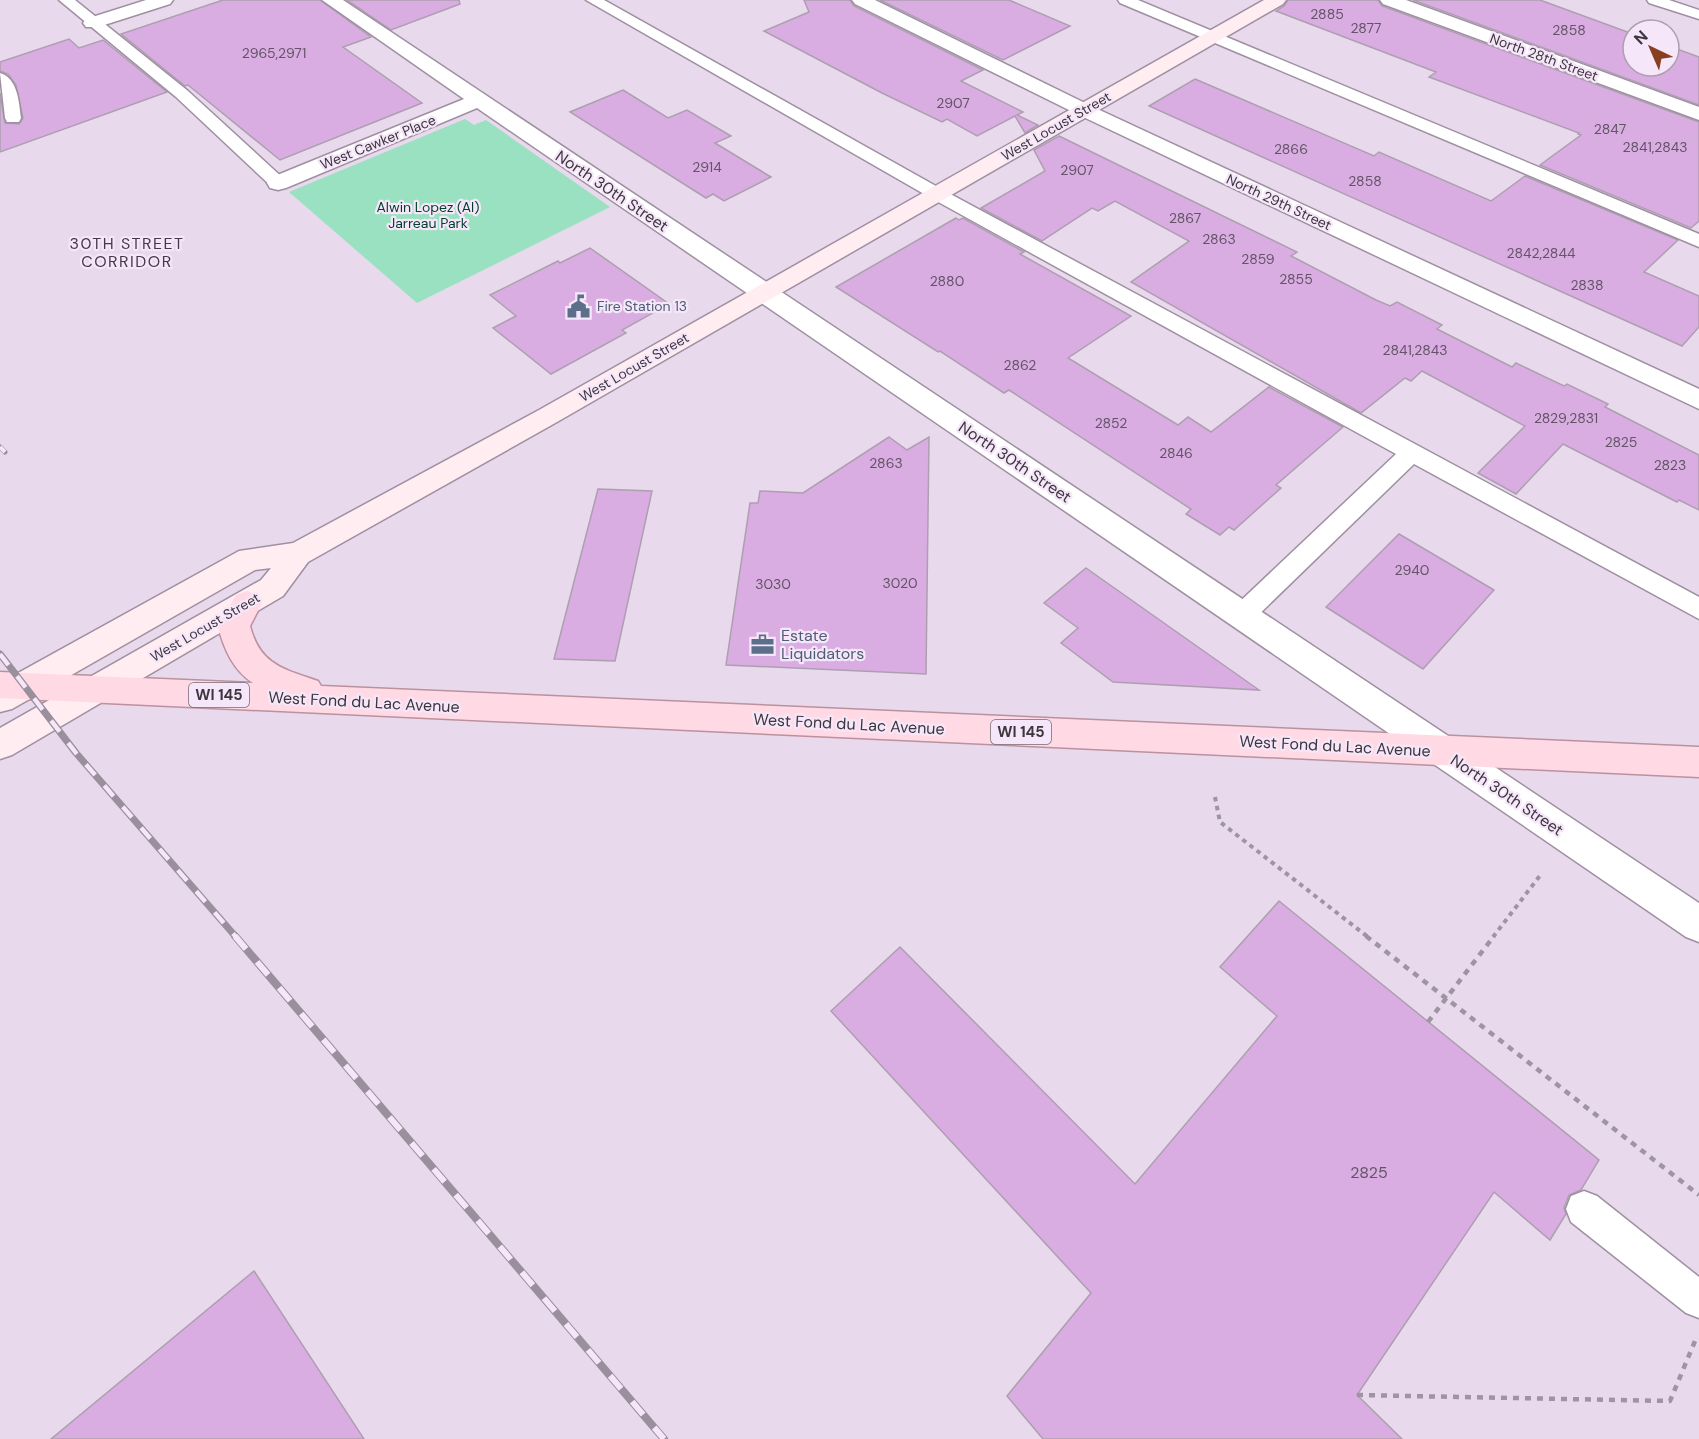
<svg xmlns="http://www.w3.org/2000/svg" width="1699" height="1439" font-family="'DM Sans',sans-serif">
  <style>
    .green { fill: #99e1c0 }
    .building { fill: #d9ade2; stroke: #ad9fb0; stroke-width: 1.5 }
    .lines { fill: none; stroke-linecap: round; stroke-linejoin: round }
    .lane-casing { stroke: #9e90a1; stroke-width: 3 }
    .street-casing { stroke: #9e90a1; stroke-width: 3 }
    .secondary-casing { stroke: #9e90a1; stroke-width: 3 }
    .primary-casing { stroke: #bb919e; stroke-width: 3 }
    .path-far1 { stroke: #9f94a2; stroke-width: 4; stroke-dasharray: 4.5 4.5; stroke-linecap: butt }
    .path { stroke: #9f94a2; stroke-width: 4.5; stroke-dasharray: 6 6; stroke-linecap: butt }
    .lane { fill: #fff; fill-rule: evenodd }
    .street { fill: #fff; fill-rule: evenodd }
    .secondary { fill: #ffedf2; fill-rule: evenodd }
    .primary { fill: #ffdae4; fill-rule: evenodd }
    .rail-far2-casing { stroke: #9a8f9d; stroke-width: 5 }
    .rail-far1-casing { stroke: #9a8f9d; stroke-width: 7 }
    .rail-casing { stroke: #9a8f9d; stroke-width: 8 }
    .rail-far2 { stroke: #f6e6f9; stroke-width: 4; stroke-dasharray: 10; stroke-linecap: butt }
    .rail-far1 { stroke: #f6e6f9; stroke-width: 4.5; stroke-dasharray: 14; stroke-linecap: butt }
    .rail { stroke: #f6e6f9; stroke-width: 6; stroke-dasharray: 17; stroke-linecap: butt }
    .labels { text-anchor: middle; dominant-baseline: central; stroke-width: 4.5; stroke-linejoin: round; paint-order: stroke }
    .number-label { font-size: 14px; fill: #635466 }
    .far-street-label { font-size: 14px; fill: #3c363d; stroke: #f6e6f9 }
    .far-park-label { font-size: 14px; fill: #003f2a; stroke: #f6e6f9 }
    .far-service-label { font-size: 14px; fill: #4e5e75; stroke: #f6e6f9; text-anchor: start }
    .shield { fill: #f6e6f9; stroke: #746b75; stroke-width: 1.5 }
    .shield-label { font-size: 15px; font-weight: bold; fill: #3c363d }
    .street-label { font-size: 16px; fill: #3c363d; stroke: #f6e6f9 }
    .far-quarter-label { font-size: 16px; letter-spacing: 1.5px; fill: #463a49; stroke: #f6e6f9 }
    .service-label { font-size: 16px; fill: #4e5e75; stroke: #f6e6f9; text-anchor: start }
    .near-number-label { font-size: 16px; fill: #635466 }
  </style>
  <rect width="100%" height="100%" fill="#e8d9ec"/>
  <!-- green -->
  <polygon class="green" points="465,119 474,125 486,120 610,207 417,303 289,192"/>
  <!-- building -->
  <g class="building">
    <polygon points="223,0 320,0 371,37 343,47 422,103 280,160 188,85 185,86 121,34"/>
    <polygon points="347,0 459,0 460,4 391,30"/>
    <polygon points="804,0 850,0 854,6 983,70 961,81 1023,112 1017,115 1038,125 1025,133 1015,116 977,136 947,119 942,122 882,93 764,31 809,12"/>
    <polygon points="880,0 1009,0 1070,26 1003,60"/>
    <polygon points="1288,0 1378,0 1382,6 1699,122 1699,221 1691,228 1540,165 1581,135 1578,134 1579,133 1429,77 1436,72 1276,11 1284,6"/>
    <polygon points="1413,0 1540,0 1633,34 1633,66 1669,66 1669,46 1699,57 1699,105"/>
    <polygon points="69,39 79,48 103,40 167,92 0,152 0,93 5,123 19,124 23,118 16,85 8,74 0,71 0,62"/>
    <polygon points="1195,79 1374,156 1379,152 1491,201 1525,176 1678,240 1644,272 1699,296 1699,327 1682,346 1149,106"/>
    <polygon points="623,90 668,118 687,110 731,136 715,143 771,177 724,201 713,194 706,198 570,112"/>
    <polygon points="1059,136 1297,252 1291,256 1376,300 1390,306 1397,302 1442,325 1437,329 1512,367 1516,363 1564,386 1567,384 1608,404 1605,407 1699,455 1699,510 1679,500 1677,502 1563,444 1516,494 1478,473 1525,426 1422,371 1411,381 1405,378 1361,413 1131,282 1189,241 1115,201 1098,211 1092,208 1042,241 981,208 1045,171 1034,150"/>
    <polygon points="956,218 959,220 963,218 1024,252 1020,254 1131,316 1068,358 1178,425 1188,417 1211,432 1269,387 1343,427 1276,485 1281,488 1234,530 1229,527 1220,535 1186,514 1191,509 1009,390 1004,393 940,351 938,352 836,287"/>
    <polygon points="590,248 669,304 622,330 626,333 551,374 493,328 516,316 490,295 558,261 560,263"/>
    <polygon points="889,437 907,450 929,437 926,674 726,665 750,503 758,503 760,491 803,493"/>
    <polygon points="598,489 652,491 615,661 554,659"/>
    <polygon points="1399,534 1494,590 1423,669 1326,607"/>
    <polygon points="1086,568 1259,690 1113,682 1061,643 1078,628 1044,603"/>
    <polygon points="1279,901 1599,1160 1581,1190 1569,1195 1564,1208 1566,1214 1550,1240 1494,1192 1357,1395 1402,1439 1043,1439 1007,1396 1091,1293 831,1011 900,947 1135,1184 1277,1016 1220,967"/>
    <polygon points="254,1271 364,1439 51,1439"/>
  </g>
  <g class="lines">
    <defs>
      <g id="lane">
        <polygon points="59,0 75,0 188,91 284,179 287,183 284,187 272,187 176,97"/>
        <polygon points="586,0 604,0 943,190 1699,597 1699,619 1414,464 1251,622 1242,625 1233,622 1229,615 1233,608 1396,454 931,198"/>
        <polygon points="1118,0 1138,0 1699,234 1699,247 1120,3"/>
        <polygon points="1647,0 1669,0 1699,10 1699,19 1649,3"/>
        <path d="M0 73C18 78 19 103 21 118L19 122H7L5 118Z"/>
        <polygon points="1584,1191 1597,1196 1699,1277 1699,1318 1686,1313 1571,1222 1566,1209 1571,1196"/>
      </g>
      <g id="street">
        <polygon points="146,0 173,0 170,4 98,27 86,27 83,23 86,19"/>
        <polygon points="322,0 343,0 1699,903 1699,942 1686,937 477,108 286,188 278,190 270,188 267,183 270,178 464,99"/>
        <polygon points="852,0 875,0 1091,106 1699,389 1699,409 1077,114 855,4"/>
        <polygon points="1380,0 1406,0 1699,107 1699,120 1383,4"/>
      </g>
      <polygon id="secondary" points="1264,0 1286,0 1283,4 557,422 308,562 283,596 12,755 0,759 0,728 261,580 271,568 255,570 12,709 0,712 0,683 239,551 293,543 539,410"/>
      <path id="primary" d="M247 591 258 595 262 603 250 626C260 665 284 669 318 681L321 686 1699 747V777L0 698V672L253 683C233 670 224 649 218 626L236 595Z"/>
    </defs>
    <!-- lane casing -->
    <use href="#lane" class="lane-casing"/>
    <!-- street casing -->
    <use href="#street" class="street-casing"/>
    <!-- secondary casing -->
    <use href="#secondary" class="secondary-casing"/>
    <!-- primary casing -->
    <use href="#primary" class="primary-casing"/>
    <!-- path-far1 -->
    <g class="path-far1">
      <polyline points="1215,797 1220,822 1368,937"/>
      <polyline points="1493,937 1542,873"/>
    </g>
    <!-- path -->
    <g class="path">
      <polyline points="1366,936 1699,1195"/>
      <polyline points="1428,1022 1494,936"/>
      <polyline points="1357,1395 1670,1401 1695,1341"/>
    </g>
    <!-- lane -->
    <use href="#lane" class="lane"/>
    <!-- street -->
    <use href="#street" class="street"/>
    <!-- secondary -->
    <use href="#secondary" class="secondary"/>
    <!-- primary -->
    <use href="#primary" class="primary"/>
    <defs>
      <polyline id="rail-far2" points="0,447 5,452"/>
      <polyline id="rail-far1" points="0,654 76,753 236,937"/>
      <polyline id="rail" points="235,936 664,1439"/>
    </defs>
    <!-- rail-far2 casing -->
    <use href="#rail-far2" class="rail-far2-casing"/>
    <!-- rail-far1 casing -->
    <use href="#rail-far1" class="rail-far1-casing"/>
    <!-- rail casing -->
    <use href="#rail" class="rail-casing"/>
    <!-- rail-far2 -->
    <use href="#rail-far2" class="rail-far2"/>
    <!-- rail-far1 -->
    <use href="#rail-far1" class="rail-far1"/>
    <!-- rail -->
    <use href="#rail" class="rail"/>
  </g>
  <!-- icons -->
  <defs>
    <symbol id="civic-bare" viewBox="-9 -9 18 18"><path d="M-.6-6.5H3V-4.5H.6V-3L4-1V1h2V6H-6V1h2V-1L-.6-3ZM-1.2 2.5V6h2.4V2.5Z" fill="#5c6f8a" stroke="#f6e6f9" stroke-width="2.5" paint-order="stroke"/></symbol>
    <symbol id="office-bare" viewBox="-9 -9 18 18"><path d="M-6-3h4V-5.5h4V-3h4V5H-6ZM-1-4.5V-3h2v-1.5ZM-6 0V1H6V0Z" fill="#5c6f8a" stroke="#f6e6f9" stroke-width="2.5" paint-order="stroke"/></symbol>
  </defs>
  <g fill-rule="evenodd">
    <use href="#civic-bare" x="562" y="290" width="33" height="33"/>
    <use href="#office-bare" x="746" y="628" width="33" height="33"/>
  </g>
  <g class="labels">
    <!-- number labels -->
    <g class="number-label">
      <text x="1327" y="14">2885</text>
      <text x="1366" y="28">2877</text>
      <text x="1569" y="30">2858</text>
      <text x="274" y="53">2965,2971</text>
      <text x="953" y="103">2907</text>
      <text x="1610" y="129">2847</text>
      <text x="1655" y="147">2841,2843</text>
      <text x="1291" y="149">2866</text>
      <text x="707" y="167">2914</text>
      <text x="1077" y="170">2907</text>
      <text x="1365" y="181">2858</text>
      <text x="1185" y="218">2867</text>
      <text x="1219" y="239">2863</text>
      <text x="1541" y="253">2842,2844</text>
      <text x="1258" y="259">2859</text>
      <text x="1296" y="279">2855</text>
      <text x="947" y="281">2880</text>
      <text x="1587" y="285">2838</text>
      <text x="1415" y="350">2841,2843</text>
      <text x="1020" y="365">2862</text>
      <text x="1566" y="418">2829,2831</text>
      <text x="1111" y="423">2852</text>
      <text x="1621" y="442">2825</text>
      <text x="1176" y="453">2846</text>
      <text x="886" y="463">2863</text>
      <text x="1670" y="465">2823</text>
      <text x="1412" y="570">2940</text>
      <text x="900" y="583">3020</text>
      <text x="773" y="584">3030</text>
    </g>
    <!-- far-street labels -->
    <g class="far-street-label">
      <text transform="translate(1544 57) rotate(20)">North 28th Street</text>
      <text transform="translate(1056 126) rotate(-30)">West Locust Street</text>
      <text transform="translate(378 142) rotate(-22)">West Cawker Place</text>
      <text transform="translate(1279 202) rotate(25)">North 29th Street</text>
      <text transform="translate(634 367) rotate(-30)">West Locust Street</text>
      <text transform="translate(205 627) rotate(-30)">West Locust Street</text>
    </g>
    <!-- far-park labels -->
    <g class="far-park-label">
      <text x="428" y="207">Alwin Lopez (Al)<tspan x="428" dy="16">Jarreau Park</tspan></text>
    </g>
    <!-- far-service labels -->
    <g class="far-service-label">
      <text x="597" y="306">Fire Station 13</text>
    </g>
    <!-- shield labels -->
    <g class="shield">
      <rect x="189" y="683" width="60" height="24" rx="4.5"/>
      <rect x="991" y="720" width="60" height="24" rx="4.5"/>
    </g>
    <g class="shield-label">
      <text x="219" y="695">WI 145</text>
      <text x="1021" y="732">WI 145</text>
    </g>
    <!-- street labels -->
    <g class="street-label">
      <text transform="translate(612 191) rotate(34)">North 30th Street</text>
      <text transform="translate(1015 462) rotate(34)">North 30th Street</text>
      <text transform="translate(364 702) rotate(3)">West Fond du Lac Avenue</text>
      <text transform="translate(849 724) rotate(3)">West Fond du Lac Avenue</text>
      <text transform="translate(1335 746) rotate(3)">West Fond du Lac Avenue</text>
      <text transform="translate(1507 795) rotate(34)">North 30th Street</text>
    </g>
    <!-- far-quarter labels -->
    <g class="far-quarter-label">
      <text x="127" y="243">30TH STREET<tspan x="127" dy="18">CORRIDOR</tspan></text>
    </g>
    <!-- service labels -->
    <g class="service-label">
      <text x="781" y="635">Estate<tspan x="781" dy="18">Liquidators</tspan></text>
    </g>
    <!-- near-number labels -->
    <g class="near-number-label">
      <text x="1369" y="1172">2825</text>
    </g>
  </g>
  <!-- north arrow -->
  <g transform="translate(1651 48) rotate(316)"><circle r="28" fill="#f6e6f9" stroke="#aca0ae" stroke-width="1.5"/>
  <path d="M0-4.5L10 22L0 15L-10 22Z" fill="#873f20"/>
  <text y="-9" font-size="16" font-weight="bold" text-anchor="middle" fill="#3c363d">N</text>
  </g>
</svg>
